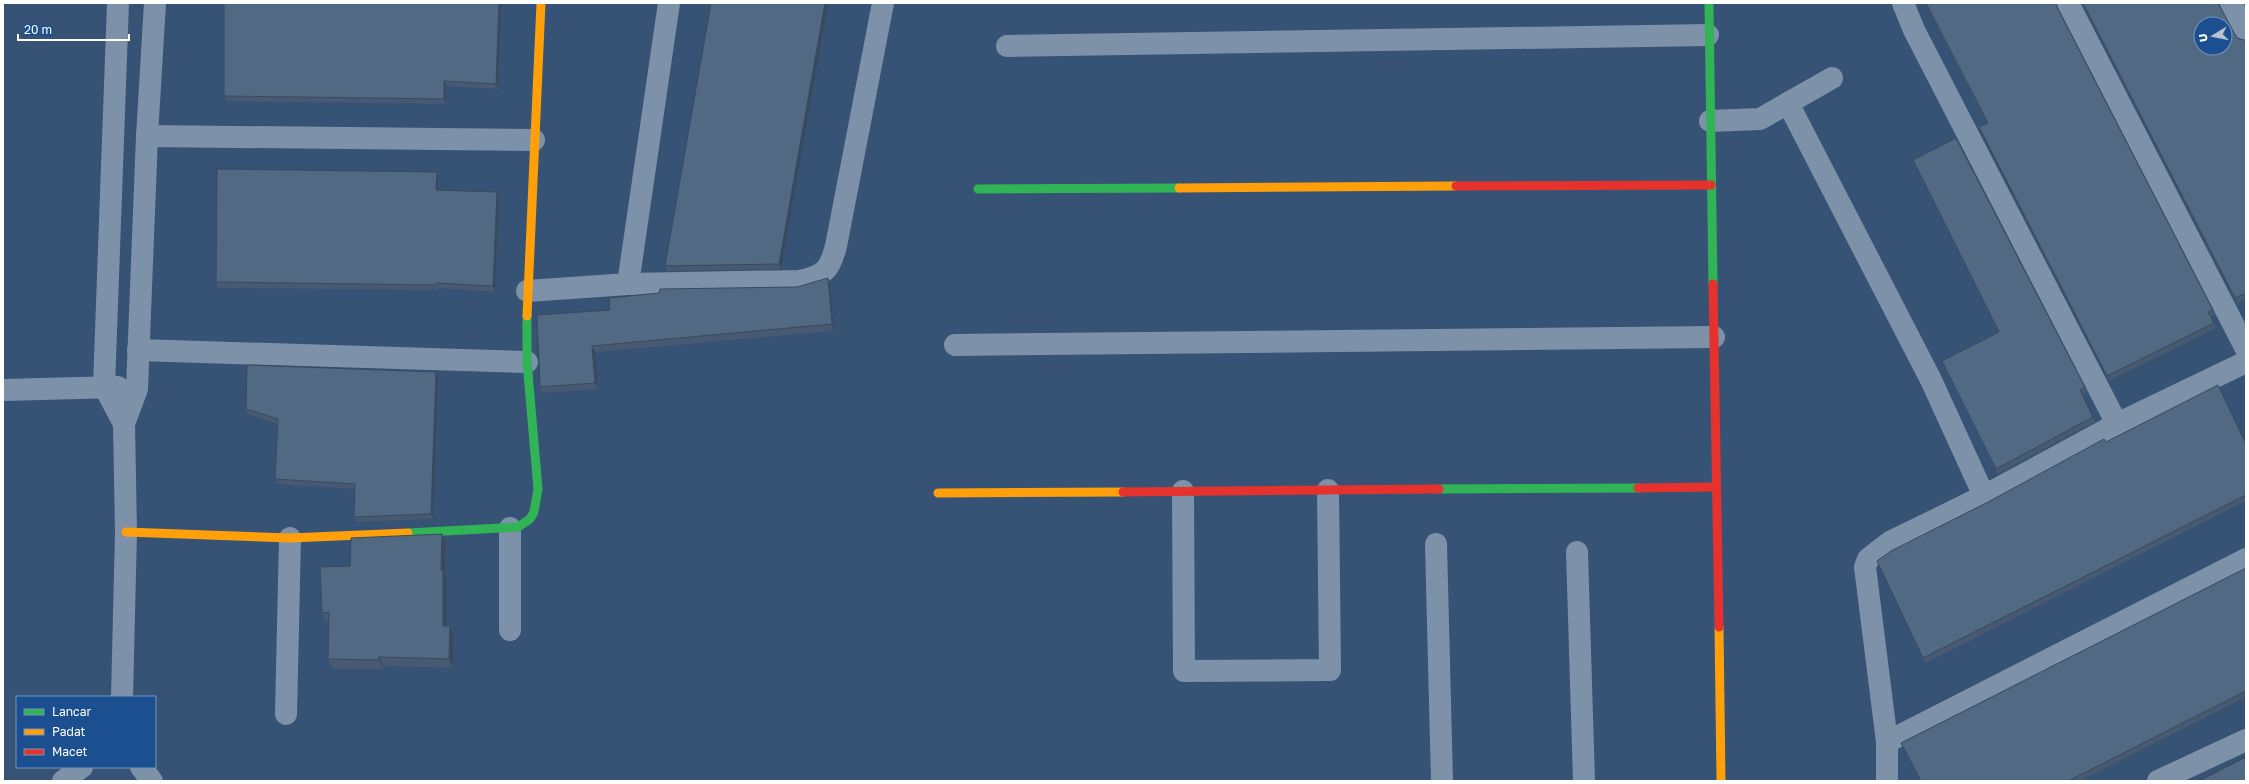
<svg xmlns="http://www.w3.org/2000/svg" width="2249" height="784" font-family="'Golos Text',sans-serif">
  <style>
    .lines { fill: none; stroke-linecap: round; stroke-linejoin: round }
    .street { stroke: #7d92a8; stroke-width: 22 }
    .fast { stroke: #30b455; stroke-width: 9 }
    .slow { stroke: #ff9f0a; stroke-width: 9 }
    .jam { stroke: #e5322d; stroke-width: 9 }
    .wall { fill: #475a72 }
    .shaded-wall { fill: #394a5c }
    .building { fill: #526984; stroke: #394a5c; fill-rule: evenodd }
  </style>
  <rect width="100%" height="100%" fill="#365274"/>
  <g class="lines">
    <!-- street -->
    <g class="street">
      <polyline points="118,3 104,386 124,424"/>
      <polyline points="1903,3 1914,30 2117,424"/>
      <polyline points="2068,3 2246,349"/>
      <polyline points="2231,3 2246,33"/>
      <polyline points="1007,46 1708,35"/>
      <polyline points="1788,103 1931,380 1984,496"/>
      <polyline points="1710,121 1760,119 1832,78"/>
      <polyline points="147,136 534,140"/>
      <polyline points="628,284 669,3"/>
      <path d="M527 291 628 284 799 281C824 276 830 270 836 246L883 3"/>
      <polyline points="955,345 1714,337"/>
      <polyline points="138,350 527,362"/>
      <polyline points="3,390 118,387"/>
      <polyline points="1183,491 1184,671 1330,670 1328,490"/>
      <polyline points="1436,544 1442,781"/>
      <polyline points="1577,552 1584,781"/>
      <polyline points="510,630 510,528"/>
      <polyline points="122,697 126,532 124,424 137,389 147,136 155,3"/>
      <polyline points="286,714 290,538"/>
      <polyline points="1887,742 2246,559"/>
      <polyline points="141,767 152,781"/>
      <polyline points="63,781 82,767"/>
      <polyline points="1887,781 1887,742 1865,567 1868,559 1890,542 1984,496 2117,424 2246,362"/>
      <polyline points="2158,781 2246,740"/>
    </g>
    <!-- fast -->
    <g class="fast">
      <polyline points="1709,3 1713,284"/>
      <polyline points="978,189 1179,188"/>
      <polyline points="1439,489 1638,488"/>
      <polyline points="408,533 518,527 530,519 534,512 538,489 527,362 527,316"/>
    </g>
    <!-- slow -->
    <g class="slow">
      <polyline points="1179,188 1456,186"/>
      <polyline points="527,316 541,3"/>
      <polyline points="938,493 1123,492"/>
      <polyline points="126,532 290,538 408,533"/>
      <polyline points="1719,627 1721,781"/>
    </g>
    <!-- jam -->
    <g class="jam">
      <polyline points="1456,186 1711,185"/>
      <polyline points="1713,284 1719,627"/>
      <polyline points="1638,488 1716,487"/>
      <polyline points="1123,492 1439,489"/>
    </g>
  </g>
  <!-- wall -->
  <g class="wall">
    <polygon points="224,3 501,3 498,89 446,86 446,104 226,101 224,96"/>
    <polygon points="711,3 781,269 667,271 665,266"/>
    <polygon points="1925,3 2057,3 2057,7 2213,310 2214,315 2211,317 2216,328 2109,381 1981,132 1979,127 1987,123"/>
    <polygon points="2082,3 2219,3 2219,6 2237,38 2244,40 2246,40 2246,299 2237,304"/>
    <polygon points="1913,160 2085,387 2087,392 2082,395 2093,417 2095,422 1998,474 1944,366 1942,361 1999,333 1915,165"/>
    <polygon points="437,172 438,177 438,190 499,198 495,292 438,288 438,290 218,288 216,282"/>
    <polygon points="830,284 834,331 595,352 598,389 542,393 540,387 610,310 797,287"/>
    <polygon points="438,378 433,519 356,522 354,517 355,489 277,484 275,479 277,424 248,414 246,409"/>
    <polygon points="2106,442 2246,444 2246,501 1925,663 1877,561 1988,502"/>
    <polygon points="446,543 445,574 447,579 447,626 453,636 453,668 383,666 383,669 332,669 328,659 329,622 326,622 322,613 350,566"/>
    <polygon points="2246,568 2246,697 2080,781 1920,781 1903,748 1901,743"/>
  </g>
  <!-- shaded-wall -->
  <g class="shaded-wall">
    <polygon points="499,3 501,3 498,89 496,84"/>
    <polygon points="825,3 828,3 781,269 779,264"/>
    <polygon points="444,81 446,86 446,104 444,99"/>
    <polygon points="437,172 438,177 438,195 436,190"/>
    <polygon points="497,192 499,198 495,292 493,286"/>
    <polygon points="828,278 830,284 834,331 832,324"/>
    <polygon points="592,346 595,352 598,389 595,383"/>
    <polygon points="436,372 438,378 433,519 431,514"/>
    <polygon points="442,534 446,543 445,574 447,579 447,636 443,626 441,570"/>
    <polygon points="450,626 453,636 453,668 449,659"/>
    <polygon points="379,657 383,666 383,669 379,660"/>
  </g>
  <!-- building -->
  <g class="building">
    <polygon points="224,3 499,3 496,84 444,81 444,99 224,96"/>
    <polygon points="711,3 825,3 779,264 665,266"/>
    <polygon points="1926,3 2055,3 2213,310 2208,312 2214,323 2107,376 1979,127 1988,123"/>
    <path d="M2083 3H2218L2237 38 2244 40H2246V293L2235 298ZM2201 24H2225V48H2201Z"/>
    <polygon points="1956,138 2085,387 2080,390 2093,417 1996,469 1942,361 1999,332 1913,160"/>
    <polygon points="217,169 437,172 436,190 497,192 493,286 436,283 436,285 216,282"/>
    <polygon points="828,278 832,324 592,346 595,383 540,387 537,315 610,310 609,298 659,293 660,289 797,287"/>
    <polygon points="247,365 436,372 431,514 354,517 355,484 275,479 278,419 246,409"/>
    <polygon points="2218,385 2246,444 2246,495 1923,658 1877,561 1891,551 1988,502 2104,439 2106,442"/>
    <polygon points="442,534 441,570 443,570 443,626 450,626 449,659 379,657 379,660 328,659 329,612 322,613 320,567 350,566 351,538"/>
    <polygon points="2246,568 2246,691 2068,781 1921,781 1901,743"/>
    <polygon points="2246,757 2246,781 2199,781"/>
  </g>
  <!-- border -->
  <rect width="2249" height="784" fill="none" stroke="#ffffff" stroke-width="8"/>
  <!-- legend -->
  <rect x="16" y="696" width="140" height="72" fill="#1b4f8f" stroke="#7695bc"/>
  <rect x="24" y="709" width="20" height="6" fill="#30b455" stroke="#7695bc"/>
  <text x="52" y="716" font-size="12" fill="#ffffff">Lancar</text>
  <rect x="24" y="729" width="20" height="6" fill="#ff9f0a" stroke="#7695bc"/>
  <text x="52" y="736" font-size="12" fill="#ffffff">Padat</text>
  <rect x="24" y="749" width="20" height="6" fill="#e5322d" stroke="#7695bc"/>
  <text x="52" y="756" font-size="12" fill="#ffffff">Macet</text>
  <!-- north arrow -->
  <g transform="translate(2213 36) rotate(260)"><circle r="19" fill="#1b4f8f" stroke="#7695bc"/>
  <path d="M0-3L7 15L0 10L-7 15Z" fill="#b9c2ce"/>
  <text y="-6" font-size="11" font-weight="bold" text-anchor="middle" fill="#ffffff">U</text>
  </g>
  <!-- scale -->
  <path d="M18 34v6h111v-6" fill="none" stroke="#ffffff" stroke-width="2"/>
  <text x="24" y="34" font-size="12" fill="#ffffff" stroke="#1b4f8f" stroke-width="3" paint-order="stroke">20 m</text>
</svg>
